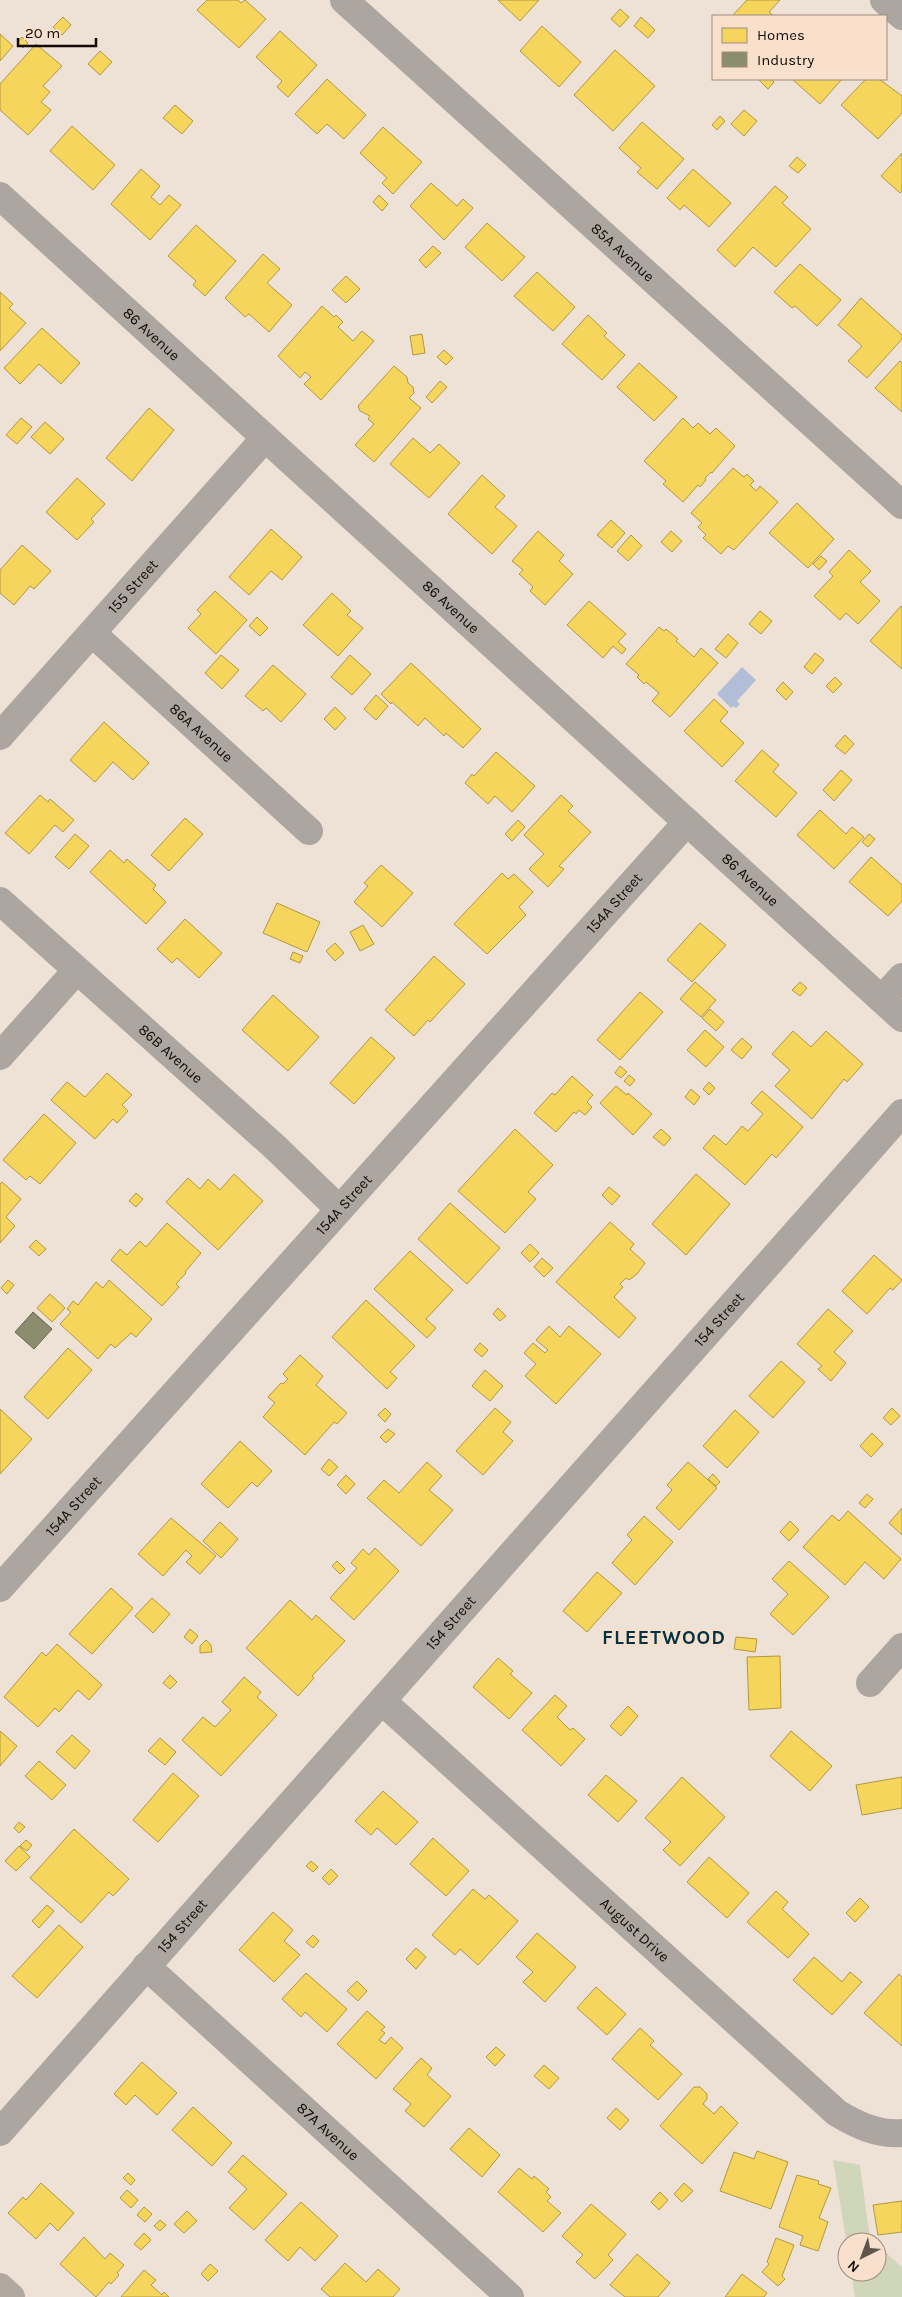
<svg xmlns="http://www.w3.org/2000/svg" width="902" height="2297" font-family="Karla,sans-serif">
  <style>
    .green { fill: #cfd6b9 }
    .water { fill: #b2bdd7 }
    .homes { fill: #f6d55c; stroke: #b29842 }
    .industry { fill: #8c8c6e; stroke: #67654e }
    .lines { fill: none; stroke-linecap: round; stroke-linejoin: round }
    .minor { stroke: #ada6a0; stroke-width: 28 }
    .major { stroke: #b1a89f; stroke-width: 28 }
    .labels { text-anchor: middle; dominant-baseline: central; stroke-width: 5; stroke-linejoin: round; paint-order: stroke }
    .street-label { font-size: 15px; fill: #120b05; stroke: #f8e0cc }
    .district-label { font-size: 20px; font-weight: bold; letter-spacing: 1px; fill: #003345; stroke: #f8e0cc }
  </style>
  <rect width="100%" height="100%" fill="#eee1d6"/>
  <!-- green -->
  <g class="green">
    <polygon points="833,2160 860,2165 870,2239 874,2242 847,2242 847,2245"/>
    <polygon points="877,2245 902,2267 902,2297 855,2297 851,2272 877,2272"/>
  </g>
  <!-- water -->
  <polygon class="water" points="742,667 756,680 737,701 740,704 736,708 733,706 731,708 717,694"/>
  <!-- homes -->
  <g class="homes">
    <polygon points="207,0 238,0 241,3 245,0 266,19 239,48 197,10"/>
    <polygon points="498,0 539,0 520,21"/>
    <polygon points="747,0 780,0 769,12 774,16 732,16"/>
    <polygon points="620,9 629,17 620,27 611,19"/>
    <polygon points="63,17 71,25 62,35 53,27"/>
    <polygon points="641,17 655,30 648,38 634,26"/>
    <polygon points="542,26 581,62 559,87 520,51"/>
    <polygon points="280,31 317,65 288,97 277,87 282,81 256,57"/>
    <polygon points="0,34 13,46 0,61"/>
    <polygon points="22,37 28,43 23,48 17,43"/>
    <polygon points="36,44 62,66 43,86 50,92 41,102 51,110 28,135 0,110 0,84"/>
    <polygon points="615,50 655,86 613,131 574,95"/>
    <polygon points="100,51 112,62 100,75 88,64"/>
    <polygon points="327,79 366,115 344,139 327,124 317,134 295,114"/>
    <polygon points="760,79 771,79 774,82 768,89 759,80"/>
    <polygon points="792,79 842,79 820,104"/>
    <polygon points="866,79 879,79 902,96 902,113 878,139 841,105"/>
    <polygon points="175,105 193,121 182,134 163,118"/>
    <polygon points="744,110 757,121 744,136 731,124"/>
    <polygon points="720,116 725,121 717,130 712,125"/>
    <polygon points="642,122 684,159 657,189 637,172 641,168 619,148"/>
    <polygon points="72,126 115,165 93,190 50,151"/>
    <polygon points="383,127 422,162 393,194 382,183 387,178 360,153"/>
    <polygon points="902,153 902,191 900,193 881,176"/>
    <polygon points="797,157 806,165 798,173 789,166"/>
    <polygon points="141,169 160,186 151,197 160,205 169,195 181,205 150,240 111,204"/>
    <polygon points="693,169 731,203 709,227 684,205 680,210 667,198"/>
    <polygon points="431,183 457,206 463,199 473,208 444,240 410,206"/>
    <polygon points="775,186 788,197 782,203 811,229 776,267 753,247 735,267 717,250"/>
    <polygon points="379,195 388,204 382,211 373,202"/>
    <polygon points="487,223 525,257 502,281 465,247"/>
    <polygon points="196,225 236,261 205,296 193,285 196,281 168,256"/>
    <polygon points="433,246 441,253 426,268 419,260"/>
    <polygon points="263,254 280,269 267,283 292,305 269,332 249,314 245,317 225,298"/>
    <polygon points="800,264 841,300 817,326 795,306 792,308 774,292"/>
    <polygon points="537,272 575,307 553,331 514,296"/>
    <polygon points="346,276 360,289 346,303 332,290"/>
    <polygon points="0,292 13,304 9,308 26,323 0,351"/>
    <polygon points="861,298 902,335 902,339 867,378 848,361 862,346 838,325"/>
    <polygon points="322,306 334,317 336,315 343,322 338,327 353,341 362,331 374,341 321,400 304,384 311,377 305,372 300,378 278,356"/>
    <polygon points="588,315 607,333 604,336 625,355 602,380 562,344"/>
    <polygon points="42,328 80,363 61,384 39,364 20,384 4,368"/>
    <polygon points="422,334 425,353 413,355 410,336"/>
    <polygon points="444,350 453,358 446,365 437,357"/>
    <polygon points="900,361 902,363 902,412 875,388"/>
    <polygon points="639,363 677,397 654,421 617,387"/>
    <polygon points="394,366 407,377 408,383 413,387 414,393 409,398 421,408 374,462 355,445 374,424 368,419 370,416 360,411 358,406"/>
    <polygon points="440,381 447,387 432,403 426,397"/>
    <polygon points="149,408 174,430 132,481 106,458"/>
    <polygon points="21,418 32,427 17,444 6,435"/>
    <polygon points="683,418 693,428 698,423 710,434 716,428 735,446 712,473 711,472 705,478 706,480 700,487 698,485 683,502 663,484 666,481 644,461"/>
    <polygon points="45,422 64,439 50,454 31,437"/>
    <polygon points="413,438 430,453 439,444 460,463 429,498 390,464"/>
    <polygon points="733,468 744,477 747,474 754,481 750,485 756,491 760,486 778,502 734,550 728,546 721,554 703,538 706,535 698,527 702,523 691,513"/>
    <polygon points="482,475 505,496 495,507 517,526 492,554 448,514"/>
    <polygon points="77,478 105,504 91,519 94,522 77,540 46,512"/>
    <polygon points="797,503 834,539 808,568 769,533"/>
    <polygon points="611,520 625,533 612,548 597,535"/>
    <polygon points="271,529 302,557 282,580 271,571 249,595 229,577"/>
    <polygon points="538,531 564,555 559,561 573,574 545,605 530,591 533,587 519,574 523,570 512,561"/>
    <polygon points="671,531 682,541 672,552 661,542"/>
    <polygon points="631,535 642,546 628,561 617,551"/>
    <polygon points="22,545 51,571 34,589 30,586 14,605 0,593 0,570"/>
    <polygon points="849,550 871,571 860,582 880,601 858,624 846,613 840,620 814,596 833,576 829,572"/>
    <polygon points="821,556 827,561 819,570 813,564"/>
    <polygon points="215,591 247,620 216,654 188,628 201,614 197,610"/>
    <polygon points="332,593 351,611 347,615 363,628 338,656 303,625"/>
    <polygon points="589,601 626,634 618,642 626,649 622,654 613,646 603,658 567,625"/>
    <polygon points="901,606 902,607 902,669 870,641"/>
    <polygon points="760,611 772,621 761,634 749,624"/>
    <polygon points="257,617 268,628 260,636 249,626"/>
    <polygon points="659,627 664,631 666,629 678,639 676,641 694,657 701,648 718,663 670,717 652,701 659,693 646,682 644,684 637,677 639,675 626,664"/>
    <polygon points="728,634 738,643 726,658 715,649"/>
    <polygon points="815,653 824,660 812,674 804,667"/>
    <polygon points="221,655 239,670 222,689 205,673"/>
    <polygon points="350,655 371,674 352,695 331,677"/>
    <polygon points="411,663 481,729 463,748 446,733 444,736 425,718 418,726 392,702 391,704 381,694"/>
    <polygon points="273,665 306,694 281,722 266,708 263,711 245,696"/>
    <polygon points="835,677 842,684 833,693 826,686"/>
    <polygon points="783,682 793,692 786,700 776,690"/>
    <polygon points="376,695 388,706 376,720 364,709"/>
    <polygon points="714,699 728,712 720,721 744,743 722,767 684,731"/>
    <polygon points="335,707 346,718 335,730 324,719"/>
    <polygon points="104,722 149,763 133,780 113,762 95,782 70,760"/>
    <polygon points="845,735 854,744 845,754 835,746"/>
    <polygon points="762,750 779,765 773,772 797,793 776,817 735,781"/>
    <polygon points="496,752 535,786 512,812 495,796 488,804 465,783 472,774 474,776"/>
    <polygon points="841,770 852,780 834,801 823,790"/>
    <polygon points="40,795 48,802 50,799 74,820 63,832 55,825 29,854 5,833"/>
    <polygon points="561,795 573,806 568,811 591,832 559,866 564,869 548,887 529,869 544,854 524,835"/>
    <polygon points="820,810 846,834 852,827 864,837 834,869 797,835"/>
    <polygon points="185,818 203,834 169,871 151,855"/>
    <polygon points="518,820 525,827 512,841 505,834"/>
    <polygon points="75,834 89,846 69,869 55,857"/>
    <polygon points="869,834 875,839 868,847 862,842"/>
    <polygon points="110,850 124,863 127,859 156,885 153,889 166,902 146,924 90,872"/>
    <polygon points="871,857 902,885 902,901 888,916 849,882"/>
    <polygon points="381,865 413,893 382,927 354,902 368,886 364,883"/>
    <polygon points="502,873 508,879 514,874 533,892 519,907 526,915 487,954 454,924"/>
    <polygon points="277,903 320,922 307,952 263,933"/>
    <polygon points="185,919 222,953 199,978 177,958 172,963 157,949"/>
    <polygon points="700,923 726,945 692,982 667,960"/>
    <polygon points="363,925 374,944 360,951 350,932"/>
    <polygon points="335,943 344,953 335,961 326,951"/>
    <polygon points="293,952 303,956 300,963 290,959"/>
    <polygon points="434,956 465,984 430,1022 428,1020 414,1036 385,1010"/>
    <polygon points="695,982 716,1000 701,1017 680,999"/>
    <polygon points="800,982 807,988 800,996 792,990"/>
    <polygon points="640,992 663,1012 620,1060 597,1040"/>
    <polygon points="273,995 319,1037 288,1071 242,1030"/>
    <polygon points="710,1009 724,1022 716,1031 702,1018"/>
    <polygon points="705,1030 724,1047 706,1067 687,1050"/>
    <polygon points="793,1031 811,1047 826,1031 863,1064 847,1082 844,1079 812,1119 775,1086 790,1070 772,1054"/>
    <polygon points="371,1037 395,1058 354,1104 330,1083"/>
    <polygon points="742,1038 752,1047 742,1059 731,1050"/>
    <polygon points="620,1066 627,1072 621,1078 615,1073"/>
    <polygon points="107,1073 132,1095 122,1105 128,1111 117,1123 113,1119 95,1139 51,1100 67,1082 85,1097"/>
    <polygon points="629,1075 635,1080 630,1086 624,1081"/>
    <polygon points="572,1076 593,1095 587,1102 592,1107 585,1115 579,1110 576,1114 574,1112 556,1132 534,1113 552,1093 555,1095"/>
    <polygon points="709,1082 715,1088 709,1095 703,1089"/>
    <polygon points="616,1086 627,1095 628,1093 652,1114 633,1135 600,1103"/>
    <polygon points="691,1089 700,1097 694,1105 685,1097"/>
    <polygon points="762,1091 803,1127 776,1158 772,1154 745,1185 703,1148 714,1135 726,1145 742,1126 748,1131 763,1114 751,1103"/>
    <polygon points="44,1114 76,1143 40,1184 30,1176 26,1180 3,1160"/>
    <polygon points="515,1129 553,1165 528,1192 536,1199 505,1233 458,1191"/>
    <polygon points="661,1129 671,1138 664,1146 653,1137"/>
    <polygon points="234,1174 263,1201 218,1250 166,1202 188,1178 200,1189 208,1179 220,1190"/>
    <polygon points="696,1174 730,1204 686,1255 652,1224"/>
    <polygon points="2,1182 21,1199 6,1217 15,1226 0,1243 0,1184"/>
    <polygon points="609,1187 620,1196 612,1205 602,1195"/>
    <polygon points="136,1193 143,1199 136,1207 129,1201"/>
    <polygon points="450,1203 500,1248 467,1284 418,1239"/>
    <polygon points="610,1222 634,1244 630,1249 645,1263 637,1274 629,1280 626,1278 620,1284 623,1287 614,1297 636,1318 619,1338 556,1282"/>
    <polygon points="167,1223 201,1253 185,1272 186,1273 176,1284 179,1287 162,1306 111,1260 120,1249 127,1255 140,1241 146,1247"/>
    <polygon points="36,1240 46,1249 39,1256 29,1247"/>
    <polygon points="530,1244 539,1253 530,1262 521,1253"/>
    <polygon points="410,1251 453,1290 426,1319 436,1328 427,1338 374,1289"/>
    <polygon points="874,1255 902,1280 893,1290 890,1288 867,1314 842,1291"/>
    <polygon points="542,1258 553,1268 544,1277 534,1267"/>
    <polygon points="8,1280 14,1285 7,1294 1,1288"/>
    <polygon points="109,1280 152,1319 136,1337 131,1333 115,1348 111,1344 98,1359 60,1324 71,1312 67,1309 73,1301 78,1305 96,1282 103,1288"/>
    <polygon points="50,1294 65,1308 52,1322 37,1308"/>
    <polygon points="366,1300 415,1346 390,1372 397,1378 387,1389 332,1337"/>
    <polygon points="498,1308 506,1316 500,1321 493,1314"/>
    <polygon points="828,1309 853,1331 834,1352 846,1363 831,1381 818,1369 822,1366 797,1344"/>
    <polygon points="549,1326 560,1337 569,1326 601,1354 556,1404 525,1376 536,1364 524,1353 533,1343 545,1353 548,1350 536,1340"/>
    <polygon points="480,1343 488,1350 482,1357 474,1350"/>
    <polygon points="68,1348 92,1370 48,1419 24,1397"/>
    <polygon points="300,1355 323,1376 316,1385 347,1413 337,1424 334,1422 305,1455 263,1417 275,1403 268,1397 281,1383 283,1384 288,1379 283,1374"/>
    <polygon points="781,1361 805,1382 773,1418 749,1396"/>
    <polygon points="485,1370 503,1386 490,1401 472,1386"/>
    <polygon points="385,1408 391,1414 385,1422 378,1415"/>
    <polygon points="495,1408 511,1422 503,1432 513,1441 483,1475 456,1451"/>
    <polygon points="892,1408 900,1416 891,1425 883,1418"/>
    <polygon points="0,1409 32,1439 0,1474"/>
    <polygon points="735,1410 759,1432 727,1468 703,1446"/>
    <polygon points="388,1429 395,1434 386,1443 380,1437"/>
    <polygon points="872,1433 883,1444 871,1457 860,1446"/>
    <polygon points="240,1441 272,1471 257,1487 252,1482 228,1508 201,1484"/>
    <polygon points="329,1459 338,1467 329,1476 321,1469"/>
    <polygon points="427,1462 442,1476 429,1490 453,1510 421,1546 367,1498 384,1480 399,1493"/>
    <polygon points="688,1462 717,1488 679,1530 656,1508 672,1490 667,1485"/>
    <polygon points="713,1474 720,1482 716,1486 708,1479"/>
    <polygon points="346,1475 355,1484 346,1494 337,1485"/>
    <polygon points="867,1494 873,1499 865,1508 859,1503"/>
    <polygon points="902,1508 902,1535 889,1523"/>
    <polygon points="848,1511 901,1559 884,1579 865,1562 845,1585 803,1547 832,1515 839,1521"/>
    <polygon points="644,1516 673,1542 635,1585 612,1563 632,1540 627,1535"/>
    <polygon points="171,1518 216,1556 200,1574 186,1562 192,1556 186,1550 163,1576 138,1554"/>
    <polygon points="790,1521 799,1530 789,1541 780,1532"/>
    <polygon points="220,1522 238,1539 221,1558 203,1541"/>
    <polygon points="375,1548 399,1571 354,1620 330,1598 357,1568 351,1563 363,1549 369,1555"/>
    <polygon points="337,1561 345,1569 340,1574 332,1566"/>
    <polygon points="789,1561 829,1597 793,1635 770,1614 788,1594 772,1579"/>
    <polygon points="597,1572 622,1593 587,1632 563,1611"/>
    <polygon points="111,1588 133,1608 92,1654 69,1634"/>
    <polygon points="152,1598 170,1614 153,1633 135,1616"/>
    <polygon points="290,1600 312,1620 316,1615 345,1641 312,1676 314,1678 298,1696 246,1648"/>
    <polygon points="190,1629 198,1636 192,1644 184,1637"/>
    <polygon points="736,1637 757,1639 755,1652 734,1649"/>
    <polygon points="206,1640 211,1645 212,1652 200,1653 200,1646"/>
    <polygon points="57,1644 102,1685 89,1700 78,1690 59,1712 55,1708 38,1727 4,1697 42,1652 46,1656"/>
    <polygon points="780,1656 781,1708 749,1710 747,1657"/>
    <polygon points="498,1658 513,1671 510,1674 532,1693 509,1719 473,1687"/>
    <polygon points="170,1675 177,1682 170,1689 163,1683"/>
    <polygon points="244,1677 261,1692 257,1697 277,1715 221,1776 182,1740 203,1717 215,1727 231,1710 222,1702"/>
    <polygon points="555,1695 567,1706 557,1717 570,1730 573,1728 585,1739 561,1766 522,1730"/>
    <polygon points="628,1706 638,1716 621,1736 610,1726"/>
    <polygon points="0,1731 17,1746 0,1766"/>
    <polygon points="791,1731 832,1766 810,1791 770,1756"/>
    <polygon points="72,1735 90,1751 75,1769 56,1752"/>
    <polygon points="160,1738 176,1752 165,1765 148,1751"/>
    <polygon points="39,1761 66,1785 52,1800 25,1776"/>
    <polygon points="173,1773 199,1796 158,1842 133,1820"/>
    <polygon points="606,1775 637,1801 618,1822 588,1795"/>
    <polygon points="682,1777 725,1817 680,1866 663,1850 671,1842 645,1818"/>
    <polygon points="902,1777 902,1808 862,1815 856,1785"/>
    <polygon points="383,1791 418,1822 396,1845 377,1828 371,1835 355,1821"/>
    <polygon points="19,1822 25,1827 19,1833 14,1828"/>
    <polygon points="74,1829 129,1879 113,1896 109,1892 81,1923 30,1878"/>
    <polygon points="433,1838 469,1871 446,1896 410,1864"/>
    <polygon points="26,1840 32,1845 27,1851 20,1846"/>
    <polygon points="19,1846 30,1857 16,1871 5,1861"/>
    <polygon points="709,1857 749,1893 727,1918 687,1882"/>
    <polygon points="311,1861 318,1867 313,1872 306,1866"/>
    <polygon points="331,1869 338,1876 329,1885 322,1878"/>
    <polygon points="473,1889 485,1899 489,1895 518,1921 478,1965 460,1949 455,1955 432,1935"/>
    <polygon points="776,1891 788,1902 782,1909 809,1934 788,1958 747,1922"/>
    <polygon points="860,1898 869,1907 855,1922 846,1913"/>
    <polygon points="47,1905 54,1911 39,1928 32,1921"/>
    <polygon points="273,1912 293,1930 284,1941 300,1955 274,1982 239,1950"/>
    <polygon points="59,1925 83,1947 37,1998 12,1976"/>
    <polygon points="537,1933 576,1967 545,2002 523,1982 533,1972 516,1957"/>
    <polygon points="313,1935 319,1941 313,1948 306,1942"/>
    <polygon points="416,1948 426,1957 416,1969 406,1959"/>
    <polygon points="814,1957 842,1982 850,1972 862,1982 832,2015 793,1980"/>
    <polygon points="306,1973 347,2009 327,2032 305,2012 301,2017 282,1999"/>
    <polygon points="899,1974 902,1977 902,2046 864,2013"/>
    <polygon points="357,1981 367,1991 358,2001 347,1991"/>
    <polygon points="596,1987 626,2014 607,2035 577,2008"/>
    <polygon points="367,2011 385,2027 381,2030 385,2033 379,2040 385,2044 391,2037 403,2048 376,2079 337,2044"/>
    <polygon points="640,2028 654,2041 650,2045 682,2074 658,2100 612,2059"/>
    <polygon points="496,2047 505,2055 495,2066 486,2057"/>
    <polygon points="421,2058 432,2068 427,2075 451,2096 424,2127 405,2111 411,2104 393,2089"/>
    <polygon points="142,2062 177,2093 157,2115 135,2095 126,2105 114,2094"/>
    <polygon points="544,2065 559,2078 549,2089 534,2076"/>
    <polygon points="694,2087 700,2087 707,2094 707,2099 703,2104 714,2114 721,2106 738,2123 702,2164 660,2126"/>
    <polygon points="193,2107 232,2143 212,2166 172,2130"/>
    <polygon points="616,2108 629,2120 620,2130 607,2118"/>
    <polygon points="469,2128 500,2155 482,2177 450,2149"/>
    <polygon points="757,2151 788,2162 771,2209 720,2191 734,2152 754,2159"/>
    <polygon points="243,2155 287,2194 254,2230 229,2208 247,2189 228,2172"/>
    <polygon points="519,2168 532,2179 534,2176 549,2189 546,2192 551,2197 547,2201 561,2213 543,2232 498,2192"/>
    <polygon points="128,2173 135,2180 131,2185 123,2178"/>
    <polygon points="797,2175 819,2181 818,2184 831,2188 819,2218 828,2222 818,2251 800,2245 803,2236 779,2227"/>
    <polygon points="41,2183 74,2213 58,2231 50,2223 36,2239 8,2213 23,2197 26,2200"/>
    <polygon points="684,2183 693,2191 682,2202 674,2194"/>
    <polygon points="127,2190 138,2200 131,2208 120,2198"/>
    <polygon points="660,2192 668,2200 659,2210 651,2202"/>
    <polygon points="902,2201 902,2232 878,2235 873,2205"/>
    <polygon points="301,2202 338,2236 315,2261 300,2247 288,2261 265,2240"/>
    <polygon points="591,2204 626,2234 608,2255 613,2260 595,2279 576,2262 583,2255 562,2236"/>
    <polygon points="144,2207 152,2214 145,2222 137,2215"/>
    <polygon points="187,2211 197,2221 184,2233 174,2224"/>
    <polygon points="160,2220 166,2225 160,2231 154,2226"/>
    <polygon points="144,2233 151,2240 141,2250 134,2244"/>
    <polygon points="84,2237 105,2259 110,2253 124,2265 117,2273 119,2275 111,2284 109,2282 96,2297 60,2264"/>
    <polygon points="776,2238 794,2245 782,2276 785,2279 778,2286 762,2272 769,2264 767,2262"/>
    <polygon points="637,2254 670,2283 658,2297 625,2297 610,2285"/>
    <polygon points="345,2263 366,2282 378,2269 400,2289 393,2297 330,2297 321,2289"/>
    <polygon points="210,2264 218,2271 208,2281 201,2274"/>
    <polygon points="144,2270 156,2280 151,2285 162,2295 164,2292 169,2297 121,2297"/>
    <polygon points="742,2274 767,2293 764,2297 725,2297"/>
  </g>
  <!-- industry -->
  <polygon class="industry" points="33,1312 52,1329 34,1349 15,1332"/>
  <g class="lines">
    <!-- minor -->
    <g class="minor">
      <path id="s1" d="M344 0 902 505"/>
      <polyline points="884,0 902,16"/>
      <path id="s2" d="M0 196 902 1018"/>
      <path id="s3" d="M92 633 309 831"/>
      <path id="s4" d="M0 736 265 438"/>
      <path id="s5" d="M0 901 276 1148 339 1209"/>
      <polyline points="882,999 902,977"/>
      <polyline points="0,1056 76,971"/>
      <path id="s6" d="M0 1588 687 822"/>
      <polyline points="870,1683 902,1647"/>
      <path id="s7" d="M382 1701 837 2113C857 2125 878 2135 902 2133"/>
      <path id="s8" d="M146 1966 510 2297"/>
      <path id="s9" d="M0 2132 902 1113"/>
    </g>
    <!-- major -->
    <polyline class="major" points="0,2287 11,2297"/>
  </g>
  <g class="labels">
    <!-- street labels -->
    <g class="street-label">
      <text stroke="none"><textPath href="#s1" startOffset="376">85A Avenue</textPath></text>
      <text stroke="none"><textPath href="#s2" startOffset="205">86 Avenue</textPath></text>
      <text stroke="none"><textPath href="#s4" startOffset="200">155 Street</textPath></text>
      <text stroke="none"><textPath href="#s2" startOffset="610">86 Avenue</textPath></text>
      <text stroke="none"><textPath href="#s3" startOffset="148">86A Avenue</textPath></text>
      <text stroke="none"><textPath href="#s2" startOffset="1015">86 Avenue</textPath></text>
      <text stroke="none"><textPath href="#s6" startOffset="920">154A Street</textPath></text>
      <text stroke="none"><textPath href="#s5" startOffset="229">86B Avenue</textPath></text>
      <text stroke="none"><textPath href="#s6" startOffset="515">154A Street</textPath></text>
      <text stroke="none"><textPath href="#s9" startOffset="1085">154 Street</textPath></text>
      <text stroke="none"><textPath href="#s6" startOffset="110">154A Street</textPath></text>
      <text stroke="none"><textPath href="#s9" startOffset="680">154 Street</textPath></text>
      <text stroke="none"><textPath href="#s9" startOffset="275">154 Street</textPath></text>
      <text stroke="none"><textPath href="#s7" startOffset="341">August Drive</textPath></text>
      <text stroke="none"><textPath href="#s8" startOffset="246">87A Avenue</textPath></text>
    </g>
    <!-- district labels -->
    <g class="district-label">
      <text x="664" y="1637">FLEETWOOD</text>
    </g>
  </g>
  <!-- legend -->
  <rect x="712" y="15" width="175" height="65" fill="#f8e0cc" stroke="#9c8b7c"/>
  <rect x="722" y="28" width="25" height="15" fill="#f6d55c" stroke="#9c8b7c"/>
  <text x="757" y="40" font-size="15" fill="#120b05">Homes</text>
  <rect x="722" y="52" width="25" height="15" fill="#8c8c6e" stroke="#9c8b7c"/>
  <text x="757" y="65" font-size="15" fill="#120b05">Industry</text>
  <!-- north arrow -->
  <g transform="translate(862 2257) rotate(222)"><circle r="24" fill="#f8e0cc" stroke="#9c8b7c"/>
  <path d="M0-4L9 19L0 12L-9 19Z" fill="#5f564e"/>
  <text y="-8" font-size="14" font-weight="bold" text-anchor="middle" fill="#120b05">N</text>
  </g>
  <!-- scale -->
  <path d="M18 38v8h78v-8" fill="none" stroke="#120b05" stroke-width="2.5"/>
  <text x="25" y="38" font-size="15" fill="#120b05" stroke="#f8e0cc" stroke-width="4" paint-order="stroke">20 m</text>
</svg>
